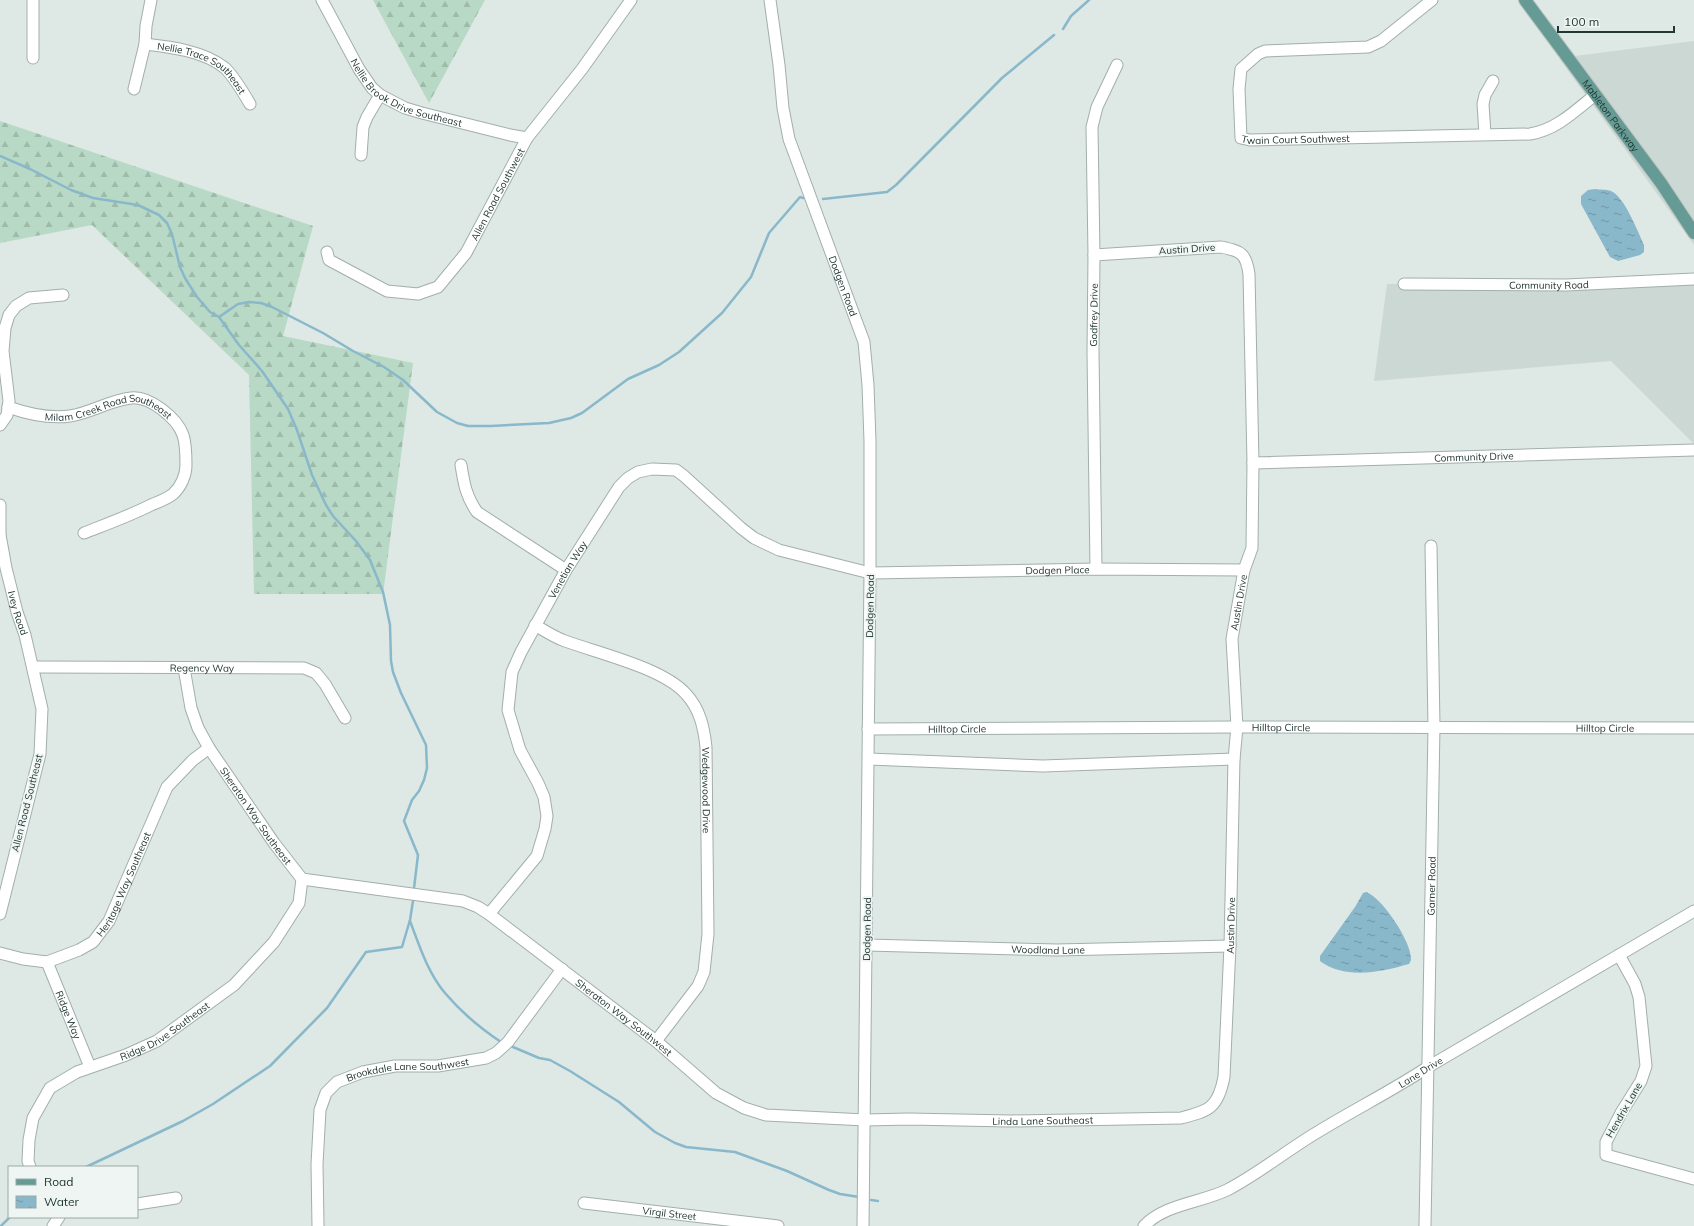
<svg xmlns="http://www.w3.org/2000/svg" width="1694" height="1226" font-family="Mulish,sans-serif">
  <style>
    .built { fill: #ccd8d4 }
    .forest { fill: url(#forest-firs) }
    .water { fill: url(#water-ripples) }
    .lines { fill: none; stroke-linecap: round; stroke-linejoin: round }
    .stream { stroke: #89b8cb; stroke-width: 2.5 }
    .minor-casing { stroke: #a2afac; stroke-width: 13 }
    .major-casing { stroke: #bcc3c2; stroke-width: 14 }
    .minor { stroke: #fff; stroke-width: 11 }
    .major { stroke: #659b94; stroke-width: 12 }
    .labels { text-anchor: middle; dominant-baseline: central; stroke-width: 3.5; stroke-linejoin: round; paint-order: stroke }
    .street-label { font-size: 10px; fill: #213733; stroke: #eef5f3 }
  </style>
  <defs>
    <pattern id="forest-firs" width="22" height="20" patternUnits="userSpaceOnUse"><rect width="22" height="20" fill="#b8d9c5"/><path d="M5 1l3.5 6h-7zM16 11l3.5 6h-7z" fill="#9ebbaa"/></pattern>
    <pattern id="water-ripples" width="26" height="14" patternUnits="userSpaceOnUse"><rect width="26" height="14" fill="#89b8cb"/><path d="M2 4q2-2 4 0t4 0M15 11q2-2 4 0t4 0" fill="none" stroke="#7096a5"/></pattern>
  </defs>
  <rect width="100%" height="100%" fill="#dee8e5"/>
  <!-- built -->
  <g class="built">
    <polygon points="1694,41 1694,245 1559,58"/>
    <polygon points="1694,282 1694,444 1611,361 1374,381 1387,284"/>
  </g>
  <!-- forest -->
  <g class="forest">
    <polygon points="373,0 485,0 429,103"/>
    <polygon points="0,121 313,226 283,336 413,363 383,594 254,594 249,375 92,225 0,243"/>
  </g>
  <!-- water -->
  <g class="water">
    <path d="M1595 189C1600 190 1606 189 1611 191 1624 196 1638 232 1644 245V252L1640 255 1618 261 1610 257 1581 204V196L1588 190Z"/>
    <path d="M1366 892C1382 897 1413 944 1411 960L1409 964C1381 972 1345 980 1320 961V956L1355 907 1363 893Z"/>
  </g>
  <g class="lines">
    <!-- stream -->
    <g class="stream">
      <polyline points="1063,29 1071,16 1089,0"/>
      <polyline points="0,156 30,169 71,190 93,198 138,205 159,215 167,223 172,234 180,267 185,278 197,297 210,312 219,317 239,345 262,371 288,409 297,430 312,475 326,505 333,516 356,541 370,560 383,592 390,625 391,661 393,672 401,693 426,745 427,768 424,780 419,791 412,800 404,821 418,855 414,888"/>
      <polyline points="823,199 887,192 896,185 1002,78 1054,35"/>
      <polyline points="219,317 238,304 249,302 261,303 272,307 323,333 353,351 384,367 403,380 437,412 457,423 468,426 491,426 549,423 571,418 582,413 628,379 659,365 679,352 722,313 751,277 769,233 800,197 803,198"/>
      <path d="M410 921C419 945 428 973 445 993 461 1012 480 1028 501 1042"/>
      <polyline points="513,1047 539,1058 550,1060 570,1071 619,1102 655,1132 675,1143 686,1147 735,1152 787,1171 829,1190 840,1194 859,1197"/>
      <polyline points="86,1167 183,1121 213,1104 270,1066 327,1008 366,952 402,947 410,920 413,901"/>
      <polyline points="871,1200 878,1201"/>
      <polyline points="1,1226 10,1217"/>
    </g>
    <defs>
      <g id="minor">
        <polyline points="33,0 33,58"/>
        <path id="s1" d="M322 0 359 69 372 88 380 95 405 108 422 113 510 135 527 138"/>
        <path id="s2" d="M770 0 779 65 783 108 789 139 864 342 868 385 870 441V573L863 1226"/>
        <path id="s3" d="M1432 0 1381 41 1368 47 1265 51 1258 54 1241 69 1239 89 1241 138 1250 140 1530 134C1556 130 1575 111 1595 95"/>
        <path id="s4" d="M145 44C171 47 204 51 225 68 235 78 243 92 250 104"/>
        <polyline points="134,89 145,44 146,26 151,0"/>
        <polyline points="1485,134 1483,104 1485,95 1493,81"/>
        <polyline points="361,155 363,127 367,117 380,95"/>
        <path id="s5" d="M327 252 329 260 387 291 418 294 438 287 466 253 527 138 582 69 631 0"/>
        <path id="s6" d="M1404 284 1566 285 1694 279"/>
        <path id="s7" d="M8 407C28 414 49 419 70 416 91 413 110 400 131 398 150 396 177 418 183 435 186 444 186 455 186 465 186 475 181 487 173 494 167 499 158 502 151 505 129 516 107 524 84 533"/>
        <polyline points="0,425 7,415 9,401 3,351 5,328 9,315 16,306 29,298 63,295"/>
        <path id="s8" d="M1253 463 1694 450"/>
        <path d="M461 465C464 484 466 496 477 512L566 570"/>
        <polyline points="0,505 0,534"/>
        <path id="s9" d="M0 535 6 568 17 612 25 635 42 709 40 754 0 914"/>
        <path id="s10" d="M1096 569 1093 352 1094 255 1092 127 1097 107 1117 65"/>
        <path id="s11" d="M535 625C545 631 554 637 565 641 598 653 663 668 686 694 700 709 704 728 706 747L708 934 704 972 698 986 656 1041"/>
        <path id="s12" d="M33 667 304 668 316 673 325 684 345 718"/>
        <path id="s13" d="M184 668 191 708 198 728 209 748 274 843 302 879 463 901 478 907 489 914 656 1041 716 1093 744 1108 766 1115 865 1120 909 1119 1010 1121 1181 1118C1209 1111 1218 1108 1224 1077L1230 946 1234 759 1237 727 1232 639 1244 570 1252 548 1253 463 1249 274C1246 253 1241 251 1221 247L1094 255"/>
        <path id="s14" d="M868 729 1237 727 1694 728"/>
        <polyline points="869,759 1043,766 1234,759"/>
        <path id="s15" d="M489 914 537 856 545 829 547 816 544 797 538 783 520 750 508 710 512 672 521 652 566 570 619 487 628 478 638 472 652 469 676 470 684 476 741 528 754 538 779 550 870 573 1096 569 1244 570"/>
        <path id="s16" d="M867 945 1057 950 1230 946"/>
        <path id="s17" d="M0 953 23 959 47 962 79 950 93 942 109 921 167 787 193 760 209 748"/>
        <polyline points="1619,955 1635,984 1639,997 1646,1066 1641,1081 1621,1113 1606,1142 1606,1155 1694,1179"/>
        <path id="s18" d="M47 962 90 1067"/>
        <path id="s19" d="M30 1167 28 1161 29 1140 33 1118 50 1088 77 1072 126 1055 157 1041 234 985 274 942 299 903 302 879"/>
        <path id="s20" d="M584 1203 778 1226"/>
        <polyline points="137,1204 176,1198"/>
        <polyline points="53,1226 59,1217"/>
        <path id="s21" d="M318 1226 317 1164 320 1110 326 1093 337 1082 363 1072 395 1066H438L486 1058 496 1053 508 1042 562 969"/>
        <path id="s22" d="M1144 1226C1165 1204 1200 1203 1227 1190 1258 1174 1286 1151 1316 1133 1353 1110 1392 1091 1428 1067L1694 911"/>
        <path id="s23" d="M1425 1226 1434 727 1431 546"/>
      </g>
      <g id="major">
        <path id="s24" d="M1525 0 1661 183 1694 233"/>
      </g>
    </defs>
    <!-- minor casing -->
    <use href="#minor" class="minor-casing"/>
    <!-- major casing -->
    <use href="#major" class="major-casing"/>
    <!-- minor -->
    <use href="#minor" class="minor"/>
    <!-- major -->
    <use href="#major" class="major"/>
  </g>
  <g class="labels">
    <!-- street labels -->
    <g class="street-label">
      <text stroke="none"><textPath href="#s4" startOffset="64">Nellie Trace Southeast</textPath></text>
      <text stroke="none"><textPath href="#s1" startOffset="133">Nellie Brook Drive Southeast</textPath></text>
      <text stroke="none"><textPath href="#s24" startOffset="144">Mableton Parkway</textPath></text>
      <text stroke="none"><textPath href="#s3" startOffset="337">Twain Court Southwest</textPath></text>
      <text stroke="none"><textPath href="#s5" startOffset="237">Allen Road Southwest</textPath></text>
      <text transform="translate(1187 249) rotate(-4)">Austin Drive</text>
      <text stroke="none"><textPath href="#s6" startOffset="145">Community Road</textPath></text>
      <text stroke="none"><textPath href="#s2" startOffset="297">Dodgen Road</textPath></text>
      <text stroke="none"><textPath href="#s10" startOffset="254">Godfrey Drive</textPath></text>
      <text stroke="none"><textPath href="#s7" startOffset="105">Milam Creek Road Southeast</textPath></text>
      <text stroke="none"><textPath href="#s8" startOffset="221">Community Drive</textPath></text>
      <text stroke="none"><textPath href="#s15" startOffset="385">Venetian Way</textPath></text>
      <text stroke="none"><textPath href="#s15" startOffset="958">Dodgen Place</textPath></text>
      <text stroke="none"><textPath href="#s13" startOffset="1737">Austin Drive</textPath></text>
      <text transform="translate(870 606) rotate(-89)">Dodgen Road</text>
      <text stroke="none"><textPath href="#s9" startOffset="80">Ivey Road</textPath></text>
      <text stroke="none"><textPath href="#s12" startOffset="169">Regency Way</textPath></text>
      <text stroke="none"><textPath href="#s14" startOffset="413">Hilltop Circle</textPath></text>
      <text stroke="none"><textPath href="#s14" startOffset="737">Hilltop Circle</textPath></text>
      <text stroke="none"><textPath href="#s14" startOffset="89">Hilltop Circle</textPath></text>
      <text stroke="none"><textPath href="#s11" startOffset="268">Wedgewood Drive</textPath></text>
      <text transform="translate(27 803) rotate(-76)">Allen Road Southeast</text>
      <text stroke="none"><textPath href="#s13" startOffset="167">Sheraton Way Southeast</textPath></text>
      <text stroke="none"><textPath href="#s17" startOffset="164">Heritage Way Southeast</textPath></text>
      <text stroke="none"><textPath href="#s23" startOffset="340">Garner Road</textPath></text>
      <text stroke="none"><textPath href="#s13" startOffset="1413">Austin Drive</textPath></text>
      <text transform="translate(867 929) rotate(-89)">Dodgen Road</text>
      <text stroke="none"><textPath href="#s16" startOffset="181">Woodland Lane</textPath></text>
      <text stroke="none"><textPath href="#s18" startOffset="57">Ridge Way</textPath></text>
      <text stroke="none"><textPath href="#s13" startOffset="607">Sheraton Way Southwest</textPath></text>
      <text stroke="none"><textPath href="#s19" startOffset="213">Ridge Drive Southeast</textPath></text>
      <text stroke="none"><textPath href="#s21" startOffset="222">Brookdale Lane Southwest</textPath></text>
      <text stroke="none"><textPath href="#s22" startOffset="318">Lane Drive</textPath></text>
      <text transform="translate(1624 1110) rotate(-60)">Hendrix Lane</text>
      <text stroke="none"><textPath href="#s13" startOffset="1058">Linda Lane Southeast</textPath></text>
      <text stroke="none"><textPath href="#s20" startOffset="86">Virgil Street</textPath></text>
    </g>
  </g>
  <!-- legend -->
  <rect x="8" y="1166" width="130" height="52" fill="#eef5f3" stroke="#9ca9a6"/>
  <rect x="16" y="1179" width="20" height="6" fill="#659b94" stroke="#9ca9a6"/>
  <text x="44" y="1186" font-size="12" fill="#213733">Road</text>
  <rect x="16" y="1196" width="20" height="12" fill="url(#water-ripples)" stroke="#9ca9a6"/>
  <text x="44" y="1206" font-size="12" fill="#213733">Water</text>
  <!-- scale -->
  <path d="M1558 26v6h116v-6" fill="none" stroke="#213733" stroke-width="2"/>
  <text x="1564" y="26" font-size="12" fill="#213733" stroke="#eef5f3" stroke-width="3" paint-order="stroke">100 m</text>
</svg>
